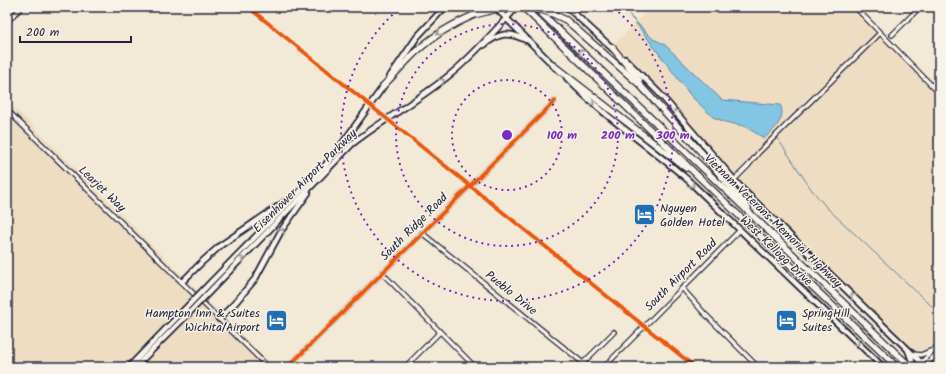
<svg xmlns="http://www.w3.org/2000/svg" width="946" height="374" font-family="Kalam,sans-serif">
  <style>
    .built { fill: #eeddc3 }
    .water { fill: #83c6e4; stroke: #5c84a0 }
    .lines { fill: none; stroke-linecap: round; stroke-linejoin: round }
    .stream { stroke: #5c84a0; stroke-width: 1 }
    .minor-casing { stroke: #22223b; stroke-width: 6 }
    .major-casing { stroke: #22223b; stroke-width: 8 }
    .highway-casing { stroke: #22223b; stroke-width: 8 }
    .minor { stroke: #f7f3e8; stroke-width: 3.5 }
    .major { stroke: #f7f3e8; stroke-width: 4.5 }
    .highway { stroke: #f7f3e8; stroke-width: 5.5 }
    .major-bridge-casing { stroke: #22223b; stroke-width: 8; stroke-linecap: butt }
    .highway-bridge-casing { stroke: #22223b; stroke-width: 8; stroke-linecap: butt }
    .major-bridge { stroke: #f7f3e8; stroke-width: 4.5 }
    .highway-bridge { stroke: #f7f3e8; stroke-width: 5.5 }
    .cycleway-casing { stroke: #f7f3e8; stroke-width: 6 }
    .cycleway { stroke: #e8590c; stroke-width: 4 }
    .oneway { stroke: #97959a }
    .ring { fill: none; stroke: #7b2cbf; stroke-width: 2; stroke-dasharray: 2 4 }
    .labels { text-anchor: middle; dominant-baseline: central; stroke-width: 3; stroke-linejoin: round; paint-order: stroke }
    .street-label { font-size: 12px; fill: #22223b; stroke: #f7f3e8 }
    .poi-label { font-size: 12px; fill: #22223b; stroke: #f7f3e8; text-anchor: start }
    .centre { fill: #7b2cbf; stroke: #f7f3e8; stroke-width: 2 }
    .ring-label { font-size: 12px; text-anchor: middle; font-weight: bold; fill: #7b2cbf; stroke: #f7f3e8; stroke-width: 3; stroke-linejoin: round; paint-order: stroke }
  </style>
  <rect width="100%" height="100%" fill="#f3e9d7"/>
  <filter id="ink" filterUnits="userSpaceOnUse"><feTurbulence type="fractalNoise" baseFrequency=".025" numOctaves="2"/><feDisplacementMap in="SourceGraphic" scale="8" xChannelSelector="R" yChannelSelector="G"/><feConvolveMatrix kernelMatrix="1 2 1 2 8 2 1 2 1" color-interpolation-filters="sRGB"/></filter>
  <g filter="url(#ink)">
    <!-- built -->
    <g class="built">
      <polygon points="7,7 23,7 7,23"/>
      <polygon points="644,7 856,7 939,92 939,367 927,367 743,190 676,112 612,47 647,11"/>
      <polygon points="7,100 274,367 7,367"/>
    </g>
    <!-- water -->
    <path class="water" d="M632 18 653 39 664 44 722 100 780 105C787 117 774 131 764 138L744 126 725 122 713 117 691 96Z"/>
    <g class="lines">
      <!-- stream -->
      <g class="stream">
        <polyline points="626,7 632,19"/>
        <polyline points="778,139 811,189 827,208 939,313"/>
      </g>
      <defs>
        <g id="minor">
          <polyline points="855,7 939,93"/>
          <polyline points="7,22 22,7"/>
          <polyline points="892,35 920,7"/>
          <polyline points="937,79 939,77"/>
          <polyline points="7,110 268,367"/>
          <polyline points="734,180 748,166 759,152 880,33"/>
          <polyline points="422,233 588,367"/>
          <polyline points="382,273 475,367"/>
          <polyline points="682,288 704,313 758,367"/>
          <polyline points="913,354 921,355 930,351"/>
          <polyline points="288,367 555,101"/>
          <polyline points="405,367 440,332"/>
          <polyline points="579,367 614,332"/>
          <polyline points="604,367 740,230"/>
          <polyline points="917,367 939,344"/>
          <polyline points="924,367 939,351"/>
          <polyline points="934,367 935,360 938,353"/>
        </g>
        <g id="major">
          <polyline points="567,7 613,49"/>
          <polyline points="496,8 556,68"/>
          <path d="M484 45C499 33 508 31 526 40"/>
          <polyline points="625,59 659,93 743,190 926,367"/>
          <polyline points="389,78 417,37 445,7"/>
          <path d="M567 78C604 117 648 145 688 180L883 367"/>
          <polyline points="182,282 203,261 221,245 286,201"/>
          <polyline points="211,282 324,167 342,144 385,84"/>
          <path d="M214 287 352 144C384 119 421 99 452 73 476 53 496 29 517 7"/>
          <polyline points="219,319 235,303 255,279 281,231 308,193"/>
          <polyline points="129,367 184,310"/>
          <polyline points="135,367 188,314"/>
          <polyline points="908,367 912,361 908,350"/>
        </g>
        <g id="highway">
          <polyline points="523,7 813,287 897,367"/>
          <polyline points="537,9 900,357"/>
          <polyline points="566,20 640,85 701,152 748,208"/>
          <polyline points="612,47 639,80"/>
          <polyline points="554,66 686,168"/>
          <path d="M383 86C395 74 406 61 418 50 435 34 453 24 474 15"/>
        </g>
      </defs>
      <!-- minor casing -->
      <use href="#minor" class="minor-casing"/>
      <!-- major casing -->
      <use href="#major" class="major-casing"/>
      <!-- highway casing -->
      <use href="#highway" class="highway-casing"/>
      <!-- minor -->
      <use href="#minor" class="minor"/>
      <!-- major -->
      <use href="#major" class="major"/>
      <!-- highway -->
      <use href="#highway" class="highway"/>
      <defs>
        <g id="major-bridge">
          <polyline points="184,310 211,282"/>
          <polyline points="188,314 214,287"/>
        </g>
        <g id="highway-bridge">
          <polyline points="531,7 551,13 566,20"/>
          <polyline points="474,15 505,7"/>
          <polyline points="900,357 911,367"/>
        </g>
      </defs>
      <!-- major-bridge casing -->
      <use href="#major-bridge" class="major-bridge-casing"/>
      <!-- highway-bridge casing -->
      <use href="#highway-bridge" class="highway-bridge-casing"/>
      <!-- major-bridge -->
      <use href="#major-bridge" class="major-bridge"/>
      <!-- highway-bridge -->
      <use href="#highway-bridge" class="highway-bridge"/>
      <defs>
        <g id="cycleway">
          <polyline points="248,7 695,367"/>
          <polyline points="288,367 555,101"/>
        </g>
      </defs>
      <!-- cycleway casing -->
      <use href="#cycleway" class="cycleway-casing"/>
      <!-- cycleway -->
      <use href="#cycleway" class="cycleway"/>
    </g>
    <!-- one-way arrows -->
    <defs><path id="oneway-chevron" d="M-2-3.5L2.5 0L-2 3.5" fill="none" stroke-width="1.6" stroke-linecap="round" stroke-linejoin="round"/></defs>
    <g class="oneway">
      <use href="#oneway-chevron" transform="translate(439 33) rotate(147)"/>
      <use href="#oneway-chevron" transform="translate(581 52) rotate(-136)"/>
      <use href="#oneway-chevron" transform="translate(442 81) rotate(-38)"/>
      <use href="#oneway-chevron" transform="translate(592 103) rotate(42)"/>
      <use href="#oneway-chevron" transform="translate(676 112) rotate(-131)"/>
      <use href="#oneway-chevron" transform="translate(692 185) rotate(44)"/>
      <use href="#oneway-chevron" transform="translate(282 231) rotate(-58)"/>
      <use href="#oneway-chevron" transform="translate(241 259) rotate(-46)"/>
      <use href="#oneway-chevron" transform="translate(853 296) rotate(-136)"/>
      <use href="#oneway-chevron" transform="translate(857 343) rotate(44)"/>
    </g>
  </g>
  <!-- distance rings -->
  <g class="ring">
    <circle cx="507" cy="135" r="55"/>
    <circle cx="507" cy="135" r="111"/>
    <path d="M614 8A166 166 0 1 1 400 8"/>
  </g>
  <!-- icons -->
  <defs>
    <symbol id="hotel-square" viewBox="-11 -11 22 22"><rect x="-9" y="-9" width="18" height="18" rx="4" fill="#1f6fb2" stroke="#f7f3e8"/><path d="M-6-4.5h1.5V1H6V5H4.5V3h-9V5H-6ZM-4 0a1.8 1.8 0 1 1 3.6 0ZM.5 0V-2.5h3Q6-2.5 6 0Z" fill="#fff"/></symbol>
  </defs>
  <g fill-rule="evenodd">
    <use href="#hotel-square" x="632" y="202" width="25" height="25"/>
    <use href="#hotel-square" x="264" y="308" width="25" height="25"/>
    <use href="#hotel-square" x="774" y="308" width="25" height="25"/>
  </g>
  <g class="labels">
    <!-- street labels -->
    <g class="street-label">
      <text transform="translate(305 181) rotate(-45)">Eisenhower Airport Parkway</text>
      <text transform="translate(102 189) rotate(44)">Learjet Way</text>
      <text transform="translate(773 221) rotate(44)">Vietnam Veterans Memorial Highway</text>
      <text transform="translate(414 227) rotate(-45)">South Ridge Road</text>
      <text transform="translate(776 251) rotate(44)">West Kellogg Drive</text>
      <text transform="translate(681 275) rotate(-45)">South Airport Road</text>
      <text transform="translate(511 293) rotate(39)">Pueblo Drive</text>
    </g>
    <!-- poi labels -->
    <g class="poi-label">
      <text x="660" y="208">Nguyen<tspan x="660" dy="14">Golden Hotel</tspan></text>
      <text x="260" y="313" text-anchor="end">Hampton Inn &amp; Suites<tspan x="260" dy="14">Wichita/Airport</tspan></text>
      <text x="802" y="313">SpringHill<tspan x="802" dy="14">Suites</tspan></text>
    </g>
  </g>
  <circle cx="507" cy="135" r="6" class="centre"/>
  <g class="ring-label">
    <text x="562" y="139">100 m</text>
    <text x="618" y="139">200 m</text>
    <text x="673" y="139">300 m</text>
  </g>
  <!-- margin -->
  <rect width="946" height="374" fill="none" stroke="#f7f3e8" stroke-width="24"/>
  <rect x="12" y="12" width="922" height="350" fill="none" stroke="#22223b" stroke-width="1.5" filter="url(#ink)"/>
  <!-- scale -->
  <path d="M20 36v6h111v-6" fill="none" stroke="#22223b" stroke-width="2"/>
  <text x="26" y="36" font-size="12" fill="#22223b" stroke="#f7f3e8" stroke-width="3" paint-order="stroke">200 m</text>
</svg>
